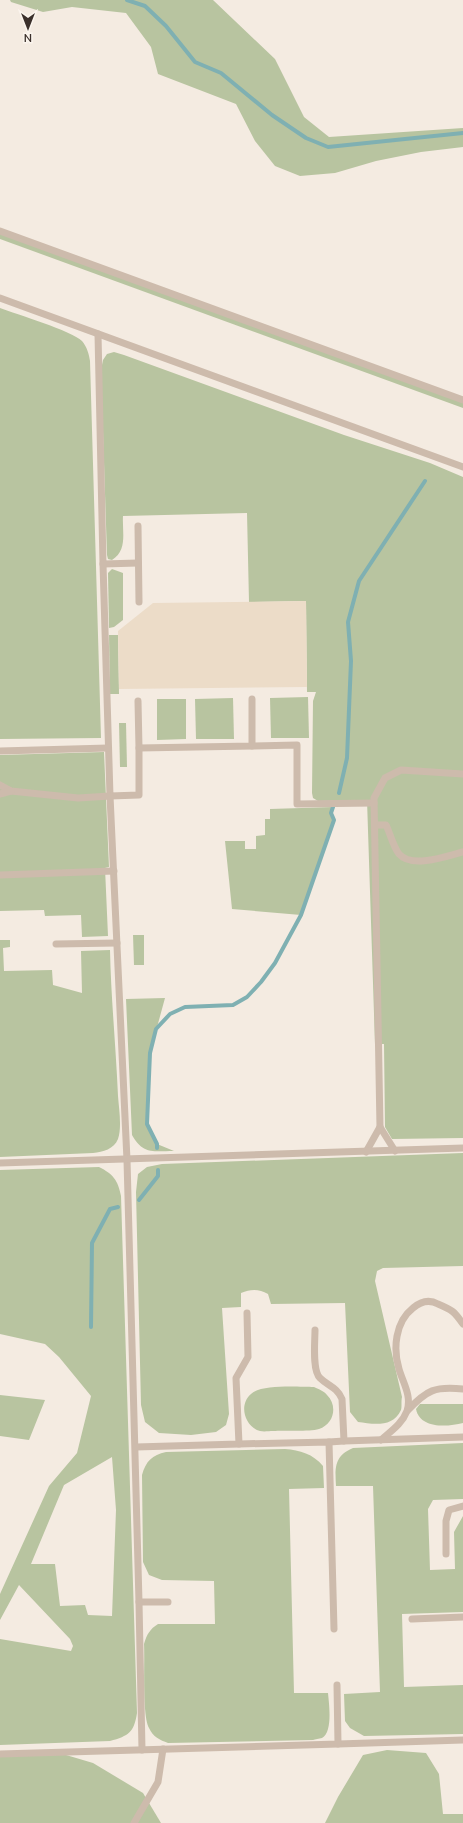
<svg xmlns="http://www.w3.org/2000/svg" width="463" height="1823" font-family="'Nunito Sans',sans-serif">
  <style>
    .green { fill: #b8c4a0; fill-rule: evenodd }
    .plaza { fill: #ecdcc8 }
    .lines { fill: none; stroke-linecap: round; stroke-linejoin: round }
    .stream { stroke: #7fb0b2; stroke-width: 4 }
    .lane { stroke: #cdbbac; stroke-width: 7 }
  </style>
  <rect width="100%" height="100%" fill="#f4ebe1"/>
  <!-- green -->
  <g class="green">
    <polygon points="10,0 213,0 275,59 304,117 329,137 463,128 463,147 421,152 376,161 335,173 300,176 275,166 255,141 236,104 158,74 151,47 126,13 72,7 43,12 11,2"/>
    <polygon points="0,231 463,400 463,408 0,239"/>
    <path d="M0 308C16 314 72 331 82 341 87 347 89 354 90 361L101 738 0 739Z"/>
    <path d="M114 352 124 355 344 435 430 463 463 477V1138L392 1139 385 1127 384 1044H375L367 800 318 801 313 798 312 793 313 701 316 692H307L306 601 249 602 247 513 123 516C122 532 128 550 112 560L108 559 107 555 101 370 103 360 107 354Z"/>
    <polygon points="112,569 123,573 123,620 114,627 109,628 108,573"/>
    <polygon points="109,635 118,635 119,694 110,694"/>
    <polygon points="308,697 309,738 271,738 270,698"/>
    <polygon points="233,698 234,739 196,739 195,699"/>
    <polygon points="157,699 186,699 186,739 157,740"/>
    <polygon points="119,723 126,723 127,767 120,767"/>
    <polygon points="104,752 109,867 105,868 108,936 82,937 81,915 45,916 44,910 0,911 0,755"/>
    <polygon points="333,807 331,813 334,820 301,915 232,909 225,841 245,841 245,849 256,849 256,836 265,835 265,819 270,819 270,809"/>
    <polygon points="133,935 144,935 144,965 134,965"/>
    <path d="M0 940H10V947L3 948 4 971 52 970 53 985 82 993 81 951 110 950C111 999 116 1048 118 1096 119 1109 122 1127 118 1139 114 1149 103 1152 93 1153L0 1157Z"/>
    <path d="M165 998 150 1053 147 1124 157 1144 174 1151C154 1151 143 1155 132 1135L126 999Z"/>
    <path d="M463 1153V1266L383 1268 377 1271 375 1281 402 1397C401 1401 402 1407 401 1410 393 1428 373 1424 358 1422L350 1412 345 1303 271 1304 268 1294C259 1289 251 1289 241 1293V1307L222 1308 229 1414 226 1425 216 1432 191 1435 159 1433 145 1422 141 1405 136 1192 138 1174 147 1167 162 1164Z"/>
    <path d="M99 1167C113 1174 118 1180 121 1196L137 1713C134 1732 129 1736 110 1741L0 1745V1639L71 1651 73 1646 70 1639 19 1585 0 1620V1594L49 1486 77 1453 91 1396 59 1357 45 1344 0 1334V1170ZM112 1457 116 1510 112 1616 88 1615 85 1605 60 1606 55 1564H31L64 1485Z"/>
    <path d="M314 1387C318 1389 324 1391 327 1395 338 1406 334 1424 319 1429 309 1432 284 1430 273 1431 269 1431 264 1432 260 1431 245 1427 238 1405 251 1394 261 1384 299 1387 314 1387Z"/>
    <polygon points="0,1395 45,1400 29,1440 0,1436"/>
    <path d="M420 1404H463V1423C447 1427 420 1429 416 1409Z"/>
    <path d="M463 1443V1499L433 1500 428 1509 430 1570 455 1569 454 1532 463 1516V1612L402 1614 404 1687 463 1685V1734L364 1736 350 1728 345 1721 344 1694 380 1692 373 1486H336C335 1468 334 1456 353 1448Z"/>
    <path d="M285 1449C300 1450 313 1454 323 1466L324 1488 289 1489 294 1693H328C329 1704 333 1732 322 1738 319 1739 315 1739 313 1740L168 1743C160 1740 153 1737 149 1728 142 1715 145 1662 144 1644 147 1634 150 1629 158 1624H215L214 1581 162 1580 149 1575 143 1562 142 1475C146 1461 152 1455 166 1452Z"/>
    <polygon points="387,1750 426,1753 439,1774 443,1814 463,1814 463,1823 325,1823 338,1797 363,1755"/>
    <polygon points="56,1752 93,1763 143,1793 161,1823 0,1823 0,1754"/>
  </g>
  <!-- plaza -->
  <polygon class="plaza" points="306,601 307,687 119,689 118,631 153,603"/>
  <g class="lines">
    <!-- stream -->
    <g class="stream">
      <polyline points="127,0 145,6 166,26 195,62 221,73 272,115 306,138 328,147 463,133"/>
      <polyline points="339,793 347,758 351,661 348,622 359,581 425,481"/>
      <polyline points="157,1148 157,1144 147,1124 150,1053 156,1029 170,1014 185,1007 233,1005 247,997 261,982 275,963 301,915 334,820 331,813 333,807"/>
      <polyline points="139,1200 158,1176 158,1170"/>
      <polyline points="91,1327 92,1243 110,1209 118,1207"/>
    </g>
    <!-- lane -->
    <g class="lane">
      <polyline points="0,231 463,400"/>
      <polyline points="0,298 463,467"/>
      <polyline points="98,334 103,564 138,563"/>
      <polyline points="138,526 139,602"/>
      <polyline points="103,564 110,796 139,795 139,748"/>
      <polyline points="138,701 139,748 252,746 252,699"/>
      <polyline points="252,746 297,745 297,804 374,803"/>
      <polyline points="0,751 108,748"/>
      <polyline points="0,785 11,791 78,798 110,796 127,1160 139,1602"/>
      <polyline points="0,794 11,791"/>
      <path d="M375 825H386C390 833 393 846 399 854 412 869 447 856 463 852"/>
      <polyline points="0,875 114,871"/>
      <polyline points="56,944 117,943"/>
      <polyline points="395,1151 380,1127 374,798 385,778 401,770 463,774"/>
      <polyline points="366,1152 380,1127"/>
      <polyline points="0,1163 463,1148"/>
      <path d="M315 1330C315 1341 312 1371 320 1378 328 1386 337 1387 342 1399L344 1441 329 1442"/>
      <path d="M408 1410C427 1390 435 1386 463 1389"/>
      <path d="M381 1440C391 1431 402 1424 407 1411 412 1396 403 1383 399 1369 393 1349 395 1322 413 1308 420 1302 429 1299 438 1304 452 1310 454 1311 463 1324"/>
      <polyline points="344,1441 463,1437"/>
      <polyline points="239,1444 329,1442 334,1629"/>
      <polyline points="136,1447 239,1444 236,1378 248,1357 247,1313"/>
      <polyline points="446,1554 446,1521 449,1510 463,1506"/>
      <polyline points="412,1619 463,1617"/>
      <polyline points="338,1744 463,1740"/>
      <polyline points="142,1750 139,1602 168,1602"/>
      <polyline points="0,1754 338,1744 337,1685"/>
      <polyline points="134,1823 158,1782 163,1749"/>
    </g>
  </g>
  <!-- north arrow -->
  <g transform="translate(28 28) rotate(180)" stroke="#fbf5ee" stroke-width="3" paint-order="stroke">
  <path d="M0-3L7 15L0 10L-7 15Z" fill="#3b302b"/>
  <text y="-6" font-size="11" font-weight="bold" text-anchor="middle" fill="#3b302b">N</text>
  </g>
</svg>
